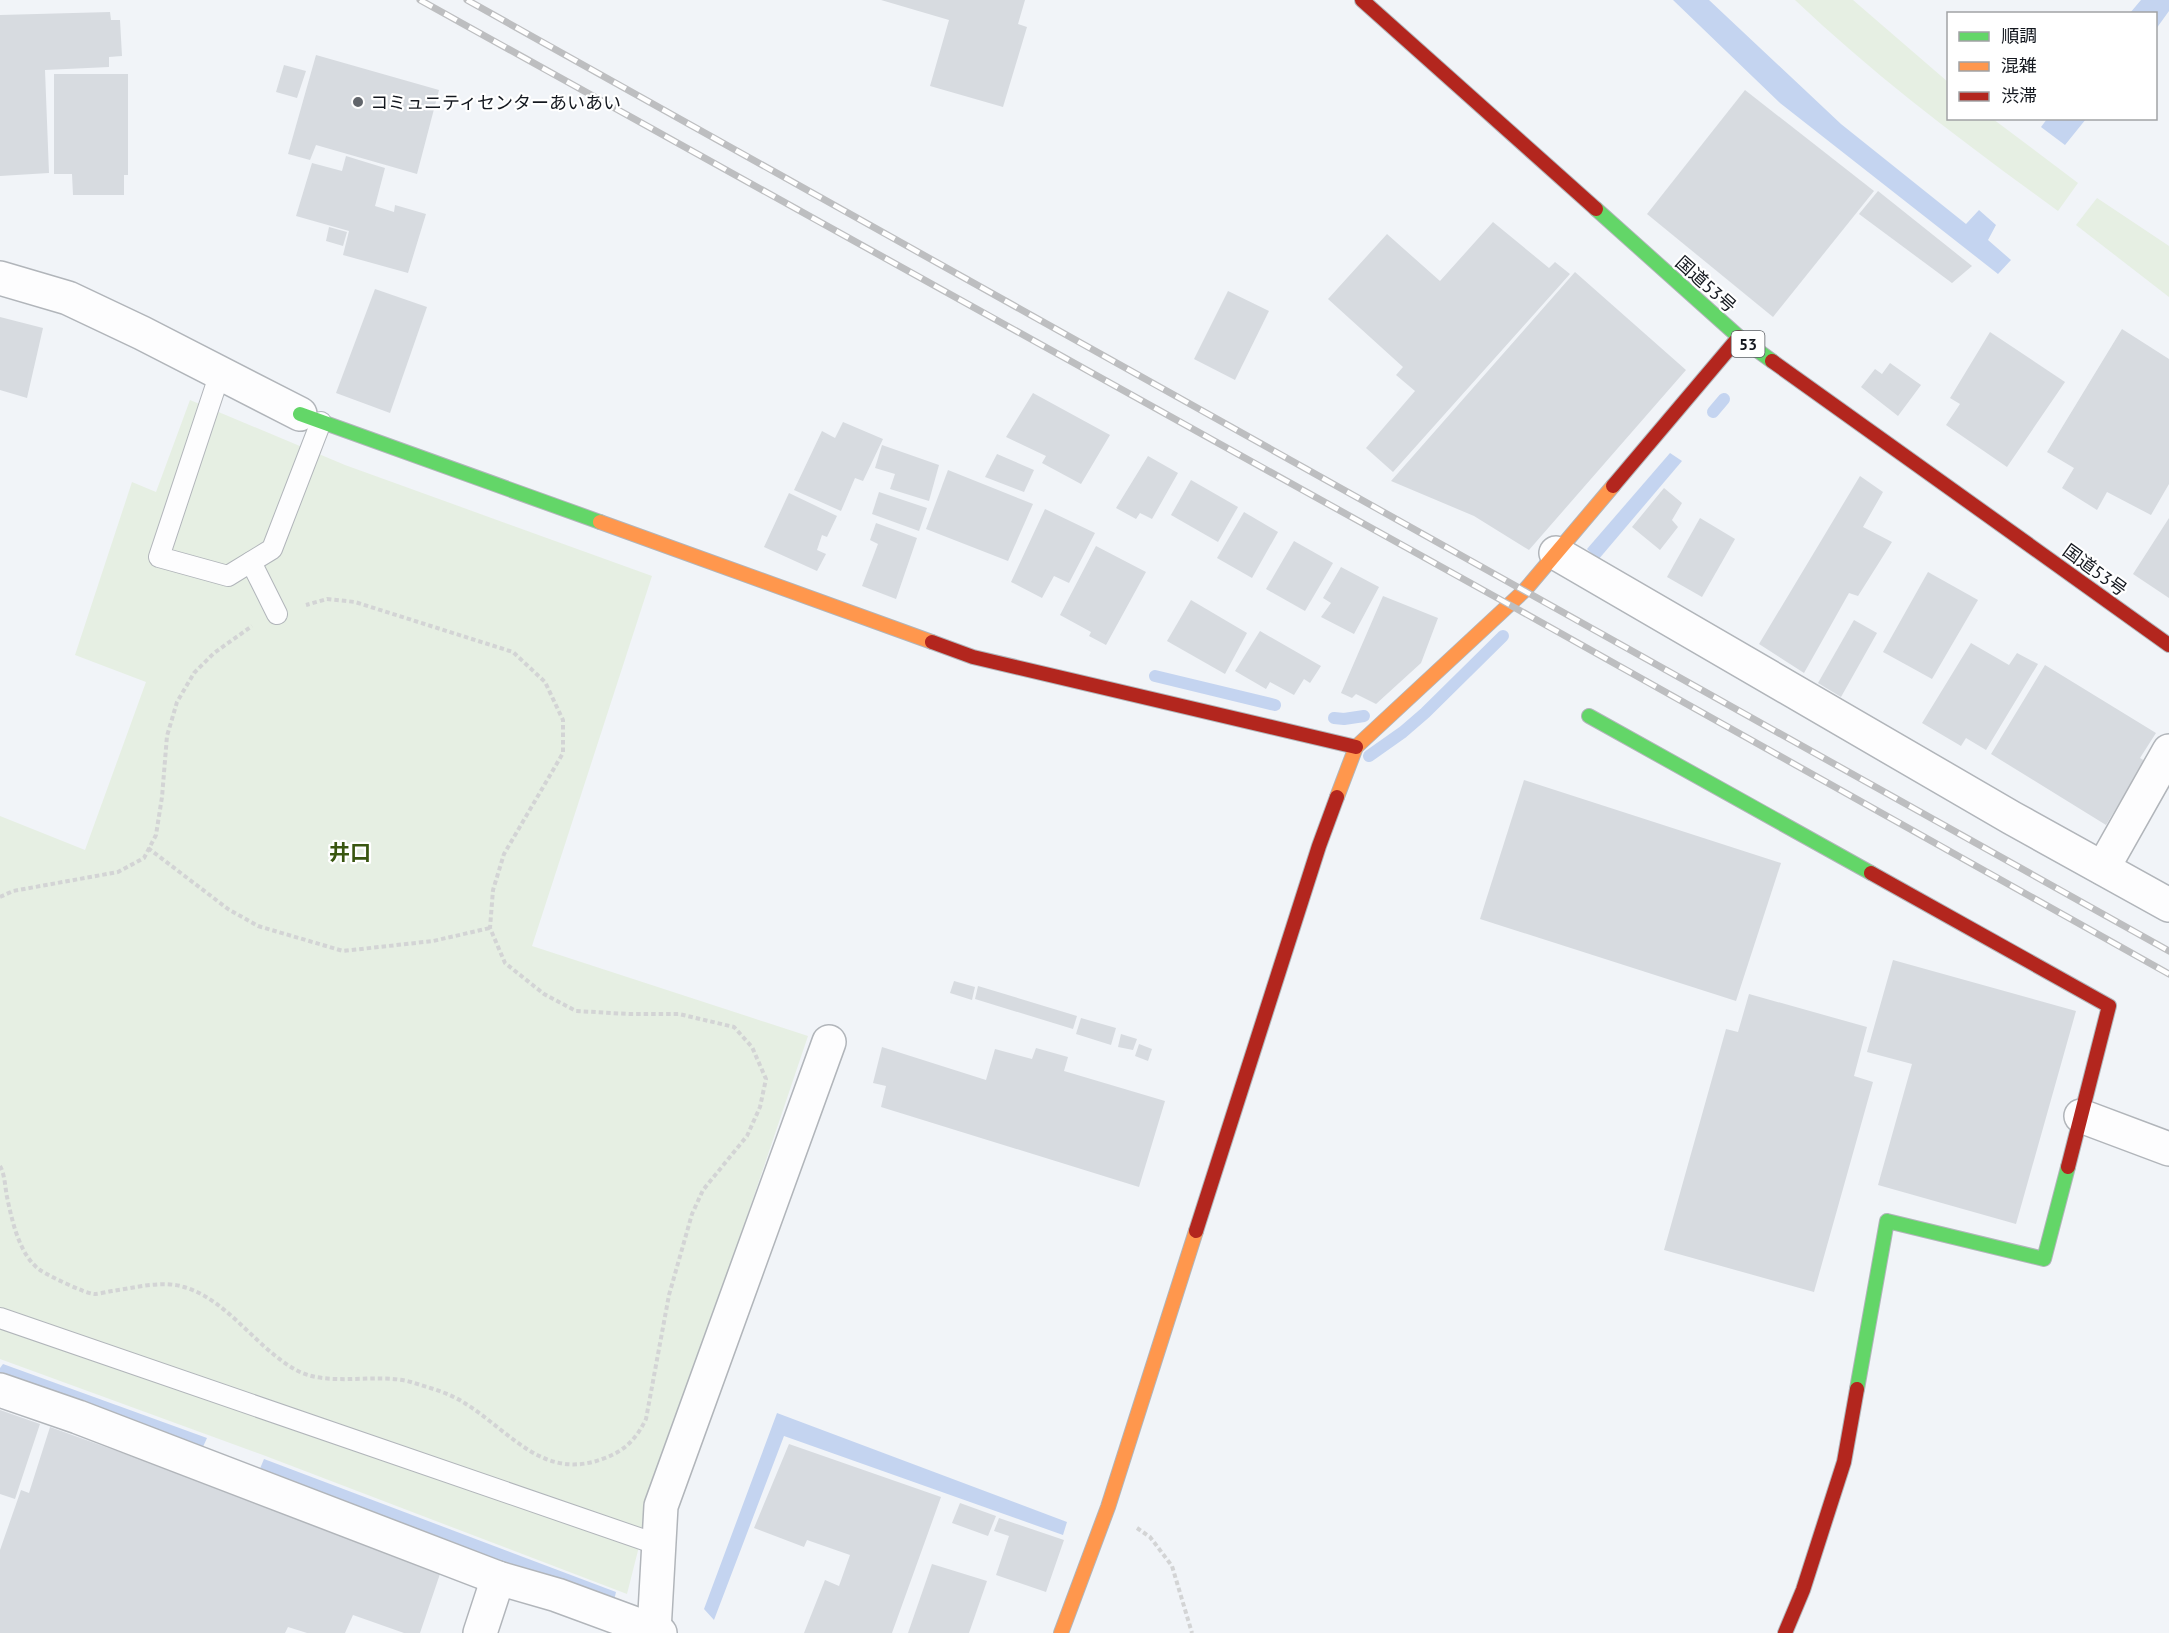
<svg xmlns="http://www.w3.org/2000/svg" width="2169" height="1633" font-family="'PT Sans','Noto Sans JP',sans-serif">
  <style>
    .green { fill: #e6efe3 }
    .water { fill: #c4d4f0 }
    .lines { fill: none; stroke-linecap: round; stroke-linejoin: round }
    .stream { stroke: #c4d4f0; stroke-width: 12 }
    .building { fill: #d7dbe0 }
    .lane-casing { stroke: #b1b5ba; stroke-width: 22 }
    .street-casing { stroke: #b1b5ba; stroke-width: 36 }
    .fast-casing { stroke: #b1b5ba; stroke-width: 16 }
    .slow-casing { stroke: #b1b5ba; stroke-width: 16 }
    .jam-casing { stroke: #b1b5ba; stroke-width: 16 }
    .path { stroke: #d3d4d5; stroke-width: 4; stroke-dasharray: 4.5 3; stroke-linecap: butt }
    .lane { stroke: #fdfdfe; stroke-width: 20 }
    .street { stroke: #fdfdfe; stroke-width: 33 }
    .fast { stroke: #63d668; stroke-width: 14 }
    .slow { stroke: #ff974d; stroke-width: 14 }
    .jam { stroke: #b3261e; stroke-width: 14 }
    .rail-casing { stroke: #bdbec0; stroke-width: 7 }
    .rail { stroke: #fff; stroke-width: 4.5; stroke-dasharray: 14; stroke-linecap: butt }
    .poi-dot { fill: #61656b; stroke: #fff; stroke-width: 2 }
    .labels { text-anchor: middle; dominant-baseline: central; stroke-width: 4.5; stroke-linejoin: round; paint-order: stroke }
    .shield { fill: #fff; stroke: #5a5d62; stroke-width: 1.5 }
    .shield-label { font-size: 16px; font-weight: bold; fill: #14181f }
    .poi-label { font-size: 18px; fill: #14181f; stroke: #fff; text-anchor: start }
    .street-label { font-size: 18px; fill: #14181f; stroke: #fff }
    .quarter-label { font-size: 21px; font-weight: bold; fill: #395610; stroke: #fff }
  </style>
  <rect width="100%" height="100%" fill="#f1f4f8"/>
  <!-- green -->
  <g class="green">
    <path d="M1795 0H1853L1948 82V118L1993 119 2078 183 2058 211C1967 145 1876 77 1795 0Z"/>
    <polygon points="2097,198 2169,246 2169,297 2076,225"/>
    <polygon points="190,400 345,465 652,576 532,946 808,1036 649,1507 627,1594 263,1455 0,1359 0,816 85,850 146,682 75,655 132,482 156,492"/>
  </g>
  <!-- water -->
  <g class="water">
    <polygon points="1673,0 1709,0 1841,124 1966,224 1979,210 1996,225 1988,240 2011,260 1998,274 1780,103"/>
    <polygon points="2141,0 2169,0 2169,11 2156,29 2156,14 2130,13"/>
    <polygon points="2047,119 2047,118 2086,119 2065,145 2041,127"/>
    <polygon points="1670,453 1682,461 1598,560 1587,549"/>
    <polygon points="3,1364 207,1438 202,1449 0,1377 0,1368"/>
    <polygon points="777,1413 1067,1522 1063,1535 784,1436 714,1620 704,1609"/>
    <polygon points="264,1459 616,1592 613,1605 259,1471"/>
  </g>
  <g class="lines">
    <!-- stream -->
    <g class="stream">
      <polyline points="1713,412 1724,399"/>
      <polyline points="1155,676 1275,705"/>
      <polyline points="1334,718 1344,719 1364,716"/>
      <polyline points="1369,756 1403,732 1425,713 1503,636"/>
    </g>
  </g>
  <!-- building -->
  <g class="building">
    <polygon points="881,0 1025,0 1018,24 1027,27 1003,107 930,86 949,20"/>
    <polygon points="110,12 111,20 120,20 122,56 109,57 109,67 45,70 49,173 0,176 0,15"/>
    <polygon points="316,55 439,90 417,174 316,145 310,160 288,154"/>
    <polygon points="284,65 306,71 297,98 276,92"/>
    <polygon points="54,74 128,74 128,175 124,175 124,195 73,195 72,174 54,174"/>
    <polygon points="1745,90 1874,191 1773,317 1647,214"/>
    <polygon points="346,156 385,168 375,206 394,212 395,205 426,214 408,273 343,255 349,231 296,216 312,163 342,171"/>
    <polygon points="1878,191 1972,266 1952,283 1859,214"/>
    <polygon points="1493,222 1549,268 1555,262 1570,274 1393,472 1366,448 1415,391 1396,375 1403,367 1328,299 1387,234 1440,281"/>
    <polygon points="329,227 347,232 343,246 326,241"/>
    <polygon points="1575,272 1686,370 1529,550 1474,516 1391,481"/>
    <polygon points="375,289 427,307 390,413 336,393"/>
    <polygon points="1228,291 1269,311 1235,380 1194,359"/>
    <polygon points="0,317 43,328 27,398 0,390"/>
    <polygon points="2122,329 2169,359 2169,484 2151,515 2107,492 2097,510 2062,488 2074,468 2047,452"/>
    <polygon points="1990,332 2065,382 2007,467 1946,425 1960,404 1950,398"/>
    <polygon points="1890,363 1921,385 1898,416 1861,387 1875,369 1882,374"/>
    <polygon points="1033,393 1110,435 1081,484 1042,463 1046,456 1006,437"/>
    <polygon points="843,422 883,439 863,481 855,478 841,511 794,490 822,431 835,438"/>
    <polygon points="882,445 939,465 929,501 890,489 895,474 875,468"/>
    <polygon points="997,454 1034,470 1024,492 985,477"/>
    <polygon points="1148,456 1178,473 1152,519 1140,513 1136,519 1116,508"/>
    <polygon points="948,470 1033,504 1008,561 926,529"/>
    <polygon points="1860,476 1883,492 1863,527 1892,542 1858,596 1849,593 1804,673 1759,644"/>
    <polygon points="1191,480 1238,507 1218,542 1171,515"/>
    <polygon points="1664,488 1682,503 1672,520 1678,527 1660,550 1632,527"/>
    <polygon points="879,492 927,508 919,531 872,514"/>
    <polygon points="789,493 837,516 827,537 822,535 817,550 826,554 817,571 764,547"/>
    <polygon points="1045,509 1095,533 1069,583 1054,576 1042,598 1011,582"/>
    <polygon points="1244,512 1278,532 1252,578 1217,558"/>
    <polygon points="1700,518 1735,539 1702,597 1667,577"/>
    <polygon points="2169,518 2169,598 2133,574"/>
    <polygon points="876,523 917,538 896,599 862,586 878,544 870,540"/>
    <polygon points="1294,541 1333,563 1305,611 1266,589"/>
    <polygon points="1096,546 1146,572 1106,645 1089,636 1091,632 1060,615"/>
    <polygon points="1341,567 1379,587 1354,634 1321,617 1331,603 1323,598"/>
    <polygon points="1928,572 1978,600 1932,679 1883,652"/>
    <polygon points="1383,596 1438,618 1421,663 1376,704 1356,694 1352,698 1341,693"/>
    <polygon points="1191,600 1247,633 1225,674 1167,641"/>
    <polygon points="1854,620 1877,633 1841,697 1818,683"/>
    <polygon points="1260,631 1321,666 1310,683 1304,679 1294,695 1270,682 1266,689 1235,671"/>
    <polygon points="1971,643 2009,665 2017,653 2038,664 1986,750 1966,738 1961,746 1922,723"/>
    <polygon points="2045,665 2156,733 2140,758 2145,761 2106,825 1991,754"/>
    <polygon points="1524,780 1781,863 1736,1001 1480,919"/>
    <polygon points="1893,960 2076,1011 2016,1224 1878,1185 1912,1064 1867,1052"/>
    <polygon points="954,981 975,987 972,1000 950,993"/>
    <polygon points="978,986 1077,1016 1073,1029 975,999"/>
    <polygon points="1749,994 1867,1027 1854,1076 1873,1082 1814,1292 1664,1250 1726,1029 1738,1032"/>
    <polygon points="1081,1018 1116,1028 1111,1045 1076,1034"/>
    <polygon points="1121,1034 1137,1039 1133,1050 1118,1047"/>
    <polygon points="1139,1044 1152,1049 1148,1061 1135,1056"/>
    <polygon points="882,1047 986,1080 995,1049 1032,1059 1036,1048 1068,1057 1064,1071 1165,1101 1139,1187 881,1107 886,1086 873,1083"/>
    <polygon points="0,1410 40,1424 15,1499 0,1494"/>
    <polygon points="50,1427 442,1568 420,1633 404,1633 353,1615 345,1633 307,1633 288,1627 285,1633 0,1633 0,1550 21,1490 29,1493"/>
    <polygon points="789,1444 941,1497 892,1633 804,1633 825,1580 839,1586 850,1555 807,1540 804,1547 754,1528"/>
    <polygon points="960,1503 996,1516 988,1536 952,1523"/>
    <polygon points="999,1518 1064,1540 1046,1592 996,1575 1009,1536 994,1531"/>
    <polygon points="932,1564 987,1581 969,1633 908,1633"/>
  </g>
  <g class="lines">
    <defs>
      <g id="lane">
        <polyline points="220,373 159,557 228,576 272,549 321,422"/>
        <polyline points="251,562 277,614"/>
        <polyline points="0,1318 659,1545"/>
      </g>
      <g id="street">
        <polyline points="0,278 68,298 142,333 300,414"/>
        <polyline points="1556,553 2012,818 2169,905"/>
        <polyline points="2103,868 2169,751"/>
        <polyline points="2081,1116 2169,1149"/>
        <polyline points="0,1390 78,1417 498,1578 557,1595 660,1633"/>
        <polyline points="654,1631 661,1506 829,1042"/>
        <polyline points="480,1633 498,1578"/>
      </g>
      <g id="fast">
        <polyline points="1596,209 1739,337 1772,361"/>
        <polyline points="300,414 600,522"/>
        <polyline points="1589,716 1871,873"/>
        <polyline points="1857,1389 1887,1221 2044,1259 2068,1167"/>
      </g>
      <g id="slow">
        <polyline points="600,522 932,642"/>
        <polyline points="1337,797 1356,747 1525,590 1613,486"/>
        <polyline points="1061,1633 1108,1507 1196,1231"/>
      </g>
      <g id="jam">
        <polyline points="1362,0 1596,209"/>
        <polyline points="1772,361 2169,645"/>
        <polyline points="1613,486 1739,337"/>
        <polyline points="932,642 973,657 1356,747"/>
        <polyline points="1871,873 2109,1006 2068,1167"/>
        <polyline points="1196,1231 1319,846 1337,797"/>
        <polyline points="1785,1633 1803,1590 1844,1462 1857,1389"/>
      </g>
    </defs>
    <!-- lane casing -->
    <use href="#lane" class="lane-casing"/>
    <!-- street casing -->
    <use href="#street" class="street-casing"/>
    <!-- fast casing -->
    <use href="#fast" class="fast-casing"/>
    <!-- slow casing -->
    <use href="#slow" class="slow-casing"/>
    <!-- jam casing -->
    <use href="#jam" class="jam-casing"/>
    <!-- path -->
    <g class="path">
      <polyline points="148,848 228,909 258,926 343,951 433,941 490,928"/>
      <polyline points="0,897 13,891 118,872 144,858 156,835 162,797 167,736 177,702 194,673 214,653 252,626"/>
      <path d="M0 1166C5 1175 5 1187 7 1197 12 1220 19 1255 40 1270 49 1276 84 1293 94 1294 99 1294 106 1292 112 1291 134 1288 162 1280 184 1287 228 1300 255 1347 296 1370 329 1388 375 1372 411 1382 430 1388 450 1393 466 1404 512 1433 544 1482 605 1458 626 1450 636 1439 646 1419L669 1295 692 1214 703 1190 747 1136 760 1107 766 1079 752 1047 734 1027 679 1014H629L576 1011 544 994 505 963 490 928 493 890 504 854 563 753V720L545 682 513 652 355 602 327 599 306 605"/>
      <polyline points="1137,1528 1150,1537 1172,1566 1192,1633"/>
    </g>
    <!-- lane -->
    <use href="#lane" class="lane"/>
    <!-- street -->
    <use href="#street" class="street"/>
    <!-- fast -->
    <use href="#fast" class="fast"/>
    <!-- slow -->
    <use href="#slow" class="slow"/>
    <!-- jam -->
    <use href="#jam" class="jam"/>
    <defs>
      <g id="rail">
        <polyline points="420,0 1510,605 2169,974"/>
        <polyline points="467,0 2169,951"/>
      </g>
    </defs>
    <!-- rail casing -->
    <use href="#rail" class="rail-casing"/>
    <!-- rail -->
    <use href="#rail" class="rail"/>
  </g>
  <!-- markers -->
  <circle class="poi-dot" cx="358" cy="102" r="6"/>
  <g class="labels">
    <!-- shield labels -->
    <rect class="shield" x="1731.5" y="331" width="33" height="26" rx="4.5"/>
    <g class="shield-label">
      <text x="1748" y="344">53</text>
    </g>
    <!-- poi labels -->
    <g class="poi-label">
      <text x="370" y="102">コミュニティセンターあいあい</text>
    </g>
    <!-- street labels -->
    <g class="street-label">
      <text transform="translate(1706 284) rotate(42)">国道53号</text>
      <text transform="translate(2095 570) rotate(36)">国道53号</text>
    </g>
    <!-- quarter labels -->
    <g class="quarter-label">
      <text x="350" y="852">井口</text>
    </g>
  </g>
  <!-- legend -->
  <rect x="1947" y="12" width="210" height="108" fill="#ffffff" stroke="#a1a3a5" stroke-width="1.5"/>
  <rect x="1959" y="32" width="30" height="9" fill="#63d668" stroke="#a1a3a5" stroke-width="1.5"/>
  <text x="2001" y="42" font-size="18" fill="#14181f">順調</text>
  <rect x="1959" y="62" width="30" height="9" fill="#ff974d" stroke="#a1a3a5" stroke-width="1.5"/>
  <text x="2001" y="72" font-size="18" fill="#14181f">混雑</text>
  <rect x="1959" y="92" width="30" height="9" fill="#b3261e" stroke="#a1a3a5" stroke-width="1.5"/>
  <text x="2001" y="102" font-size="18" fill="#14181f">渋滞</text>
</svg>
